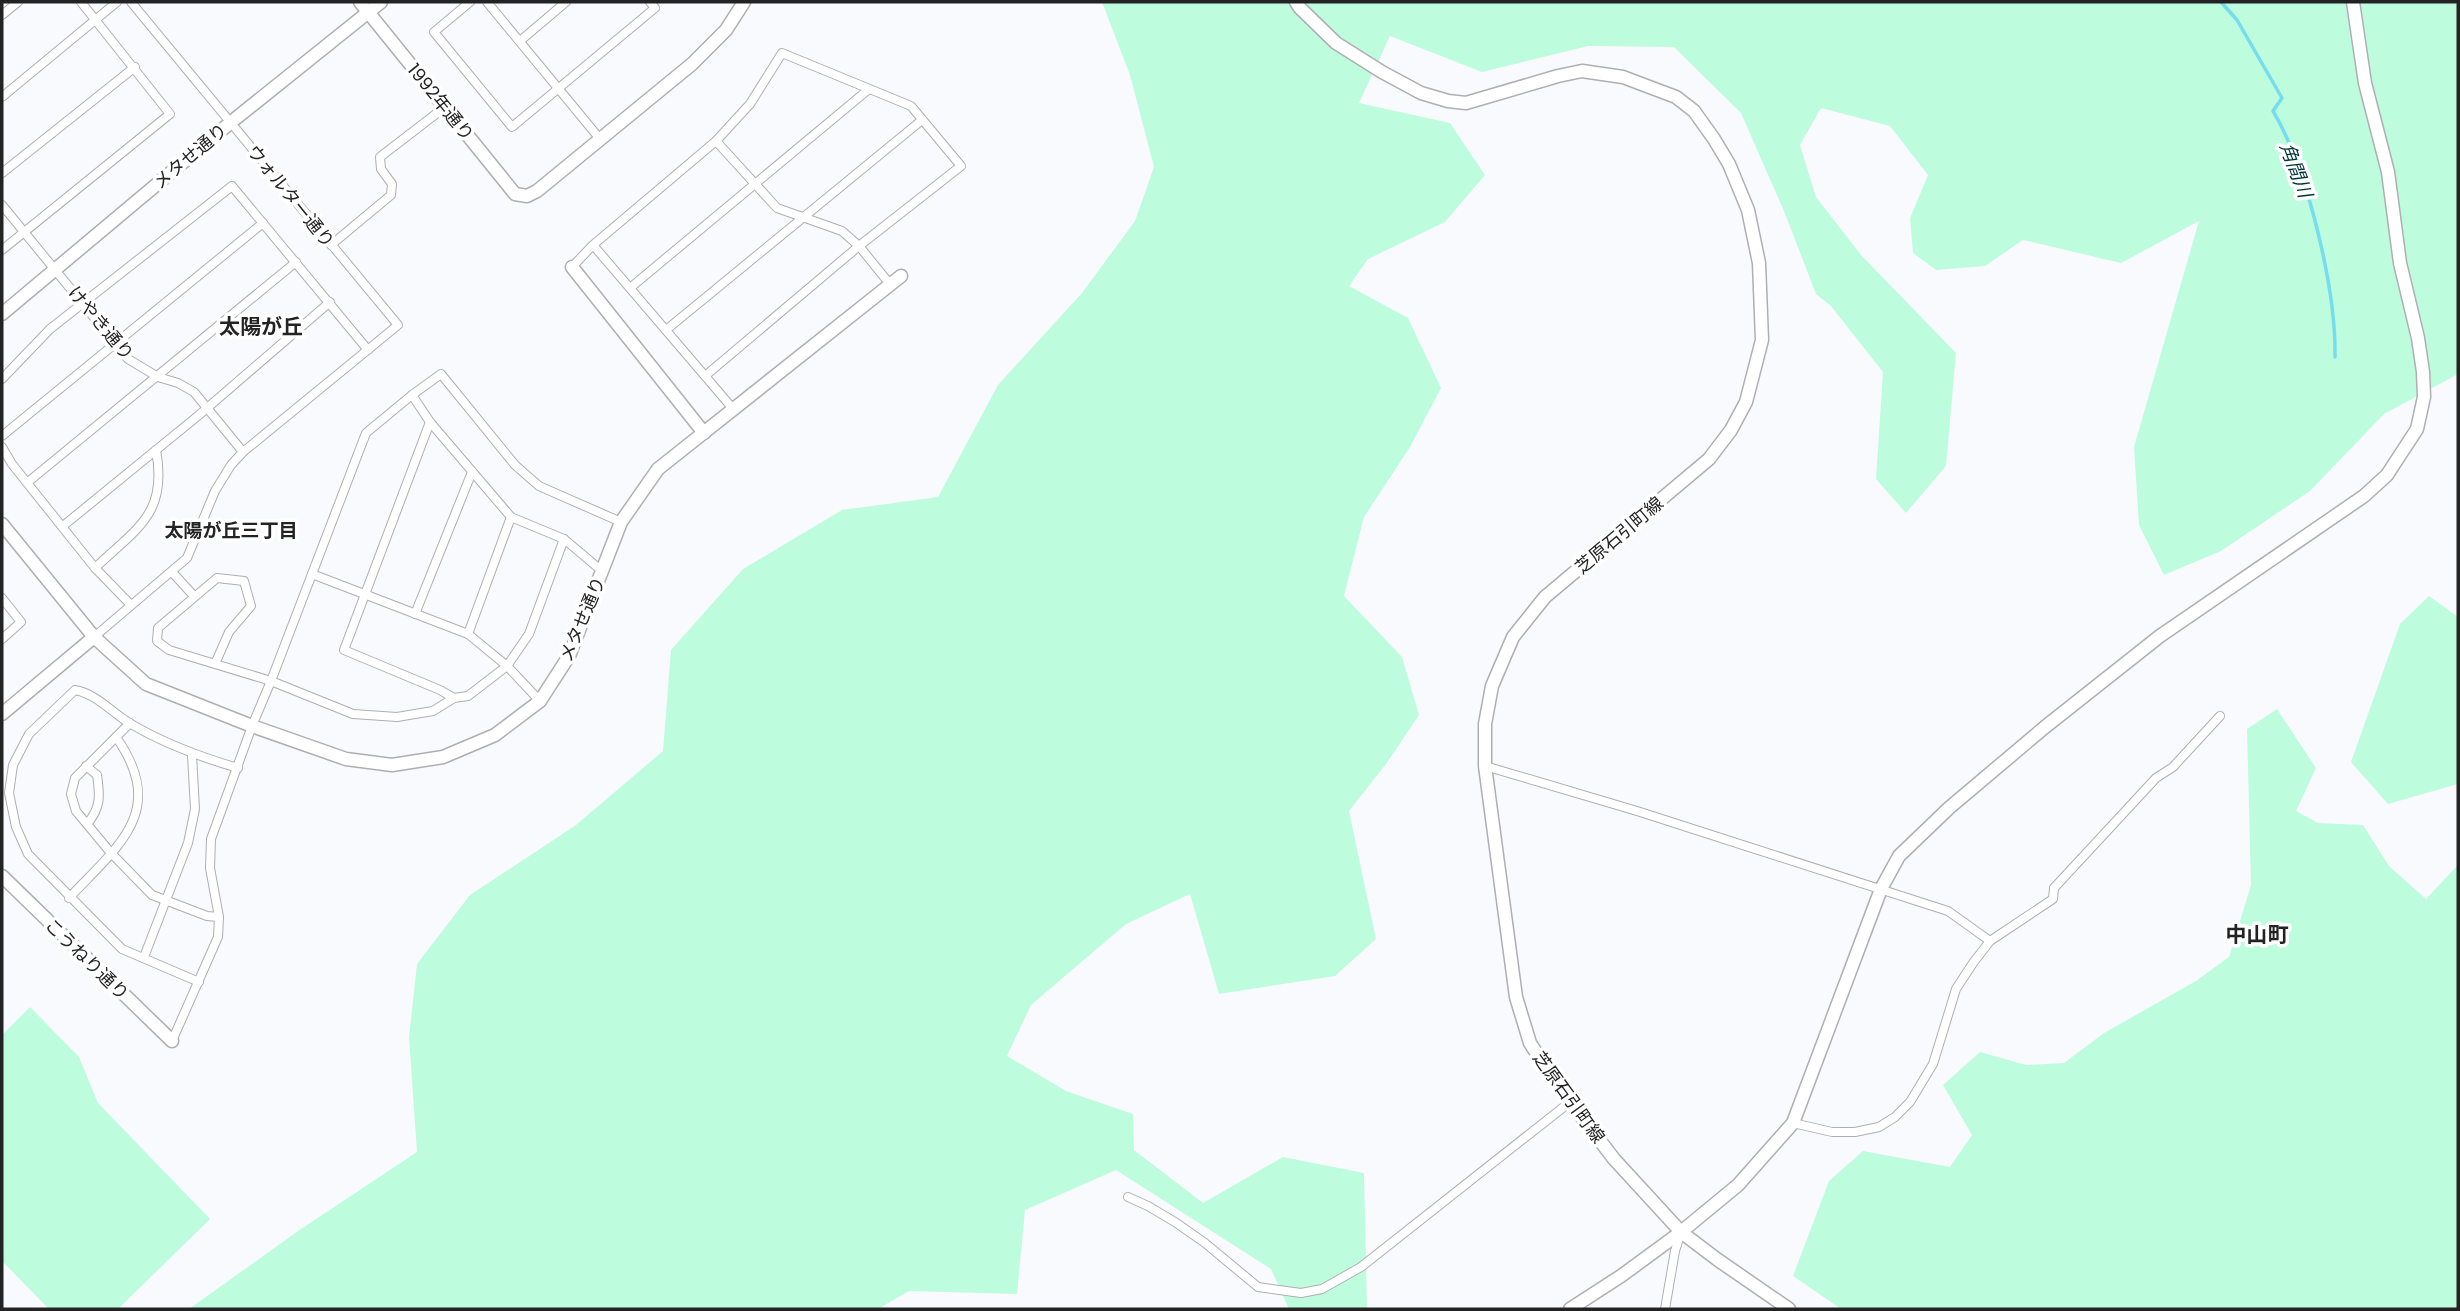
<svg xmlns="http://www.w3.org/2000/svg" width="2460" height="1311" font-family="Poppins,'Noto Sans JP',sans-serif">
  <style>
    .green { fill: #befcde }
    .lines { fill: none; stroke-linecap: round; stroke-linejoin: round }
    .stream { stroke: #75dded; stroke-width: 3.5 }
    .street-casing { stroke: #afafb3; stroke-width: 10 }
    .secondary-casing { stroke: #afafb3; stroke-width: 15 }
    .street { stroke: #fff; stroke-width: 8 }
    .secondary { stroke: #fff; stroke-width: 12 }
    .labels { text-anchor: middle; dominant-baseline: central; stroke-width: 7; stroke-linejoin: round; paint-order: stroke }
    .street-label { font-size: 18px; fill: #232324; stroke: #fff }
    .water-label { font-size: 19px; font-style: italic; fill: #00333a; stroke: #fff }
    .neighbourhood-label { font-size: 19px; font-weight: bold; fill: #232324; stroke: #fff }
    .quarter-label { font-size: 21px; font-weight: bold; fill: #232324; stroke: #fff }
  </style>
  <rect width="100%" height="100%" fill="#f9fafe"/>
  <!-- green -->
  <g class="green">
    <polygon points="1102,2 2458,2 2458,374 2384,414 2310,491 2221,551 2164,575 2139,525 2134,447 2199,221 2121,263 2023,240 1985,266 1936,270 1913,253 1910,218 1928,175 1890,126 1821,108 1800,145 1816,197 1861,255 1956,353 1946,466 1906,513 1876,479 1883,372 1831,306 1816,294 1784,211 1741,113 1674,47 1588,46 1482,72 1390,36 1359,103 1450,123 1485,175 1445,222 1368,259 1349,286 1408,318 1441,388 1410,447 1364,517 1344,596 1402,657 1419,715 1386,764 1349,811 1376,939 1335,976 1219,994 1190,894 1126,924 1031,1005 1007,1056 1066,1091 1133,1114 1134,1150 1203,1203 1283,1157 1364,1173 1367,1309 1289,1309 1271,1269 1116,1170 1025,1210 1017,1294 909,1291 878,1309 189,1309 301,1229 417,1152 409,1037 417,964 470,895 576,825 663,751 671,650 743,569 842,510 938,497 998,385 1082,293 1135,221 1154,167 1130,75"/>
    <polygon points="2429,596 2458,617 2458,784 2388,804 2351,762 2400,624"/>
    <polygon points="2277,709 2316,768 2296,811 2318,823 2363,825 2389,866 2426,899 2458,865 2458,1309 1841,1309 1793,1276 1829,1181 1863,1151 1950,1167 1972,1135 1943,1085 1980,1052 2026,1065 2064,1063 2104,1033 2196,981 2229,957 2251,885 2247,729"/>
    <polygon points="30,1007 79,1057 98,1103 210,1219 118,1309 49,1309 2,1261 2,1035"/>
  </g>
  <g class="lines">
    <!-- stream -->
    <path class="stream" d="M2221 2 2237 20 2282 98 2273 111C2308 170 2336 289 2335 357"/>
    <defs>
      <g id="street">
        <polyline points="470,2 434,32 512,127 655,8 650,2"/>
        <polyline points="487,2 600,139"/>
        <polyline points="2,15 18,2"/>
        <polyline points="520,41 566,2"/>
        <polyline points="2,97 117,2"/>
        <polyline points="716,141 777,208 842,231 859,246 889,283"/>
        <polyline points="2,173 135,67"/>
        <polyline points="2,205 128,359 158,377 178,383 194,392 243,452"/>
        <polyline points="331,245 391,195 392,184 381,169 380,157 445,107"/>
        <polyline points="2,250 170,114 81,2"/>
        <polyline points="572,267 593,245 716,141 750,104 782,53 911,106 961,166 859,246 705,376 593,245"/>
        <polyline points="630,288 869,89"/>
        <polyline points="666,330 922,120"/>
        <polyline points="705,376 734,410"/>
        <polyline points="2,379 50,329 232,186 368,350"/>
        <polyline points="412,395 430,422 511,517 564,539 602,571"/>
        <polyline points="430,422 344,650 440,690 454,698"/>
        <polyline points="2,436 263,223"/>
        <polyline points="2,447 12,464 95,568 131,605"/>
        <polyline points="28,482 296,262"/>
        <polyline points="63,526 199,415 330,302"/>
        <path d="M95 568C137 528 168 514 156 450"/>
        <polyline points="172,572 194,596"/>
        <polyline points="312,574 468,634 507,666 540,701"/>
        <polyline points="2,598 21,622 2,639"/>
        <polyline points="415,614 472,472"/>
        <polyline points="468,634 511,517"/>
        <polyline points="94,637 187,558 215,491 231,465 243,452 398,325 131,2"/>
        <polyline points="215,664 229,632 251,606 244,581 217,578 158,628 157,641 169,650 271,681 353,714 397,717 433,711 454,698 468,696 507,666 529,634 564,539"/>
        <polyline points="130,723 75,778 71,794 76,811 111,853 152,895 207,916 219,917"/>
        <path d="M86 766 97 775C100 795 101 807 88 823"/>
        <polyline points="1485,766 1637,811 1948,911 1990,941"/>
        <path d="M69 898C119 845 168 811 116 737"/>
        <polyline points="144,957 188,843 195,809 192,755"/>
        <path d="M199 982 122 949 28 854 16 827 9 793 13 765 29 734 75 690C97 694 112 713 131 724 165 744 200 757 238 768"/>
        <polyline points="172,1041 218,937 219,917 210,868 211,839 252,726 271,681 366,433 412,395 441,374 515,465 539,486 621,522"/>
        <polyline points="1793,1123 1832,1132 1855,1132 1879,1127 1895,1117 1910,1102 1933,1064 1956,989 1973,963 1990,941 2053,899 2054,888 2156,778 2173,767 2220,716"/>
        <polyline points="1128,1197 1148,1206 1175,1222 1205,1243 1258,1287 1301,1293 1322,1289 1361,1267 1570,1102"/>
        <polyline points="1665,1309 1675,1251 1681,1232"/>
      </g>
      <g id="secondary">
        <polyline points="360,2 515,194 527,196 537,191 692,64 726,30 744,2"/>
        <polyline points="1296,2 1300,8 1336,43 1382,72 1421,93 1448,101 1466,103 1558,76 1582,71 1623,77 1676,97 1694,111 1714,139 1729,164 1748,210 1759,263 1762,340 1746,402 1731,430 1709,459 1545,597 1513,637 1492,686 1485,724 1485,766 1516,997 1530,1043 1558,1086 1614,1159 1681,1232 1718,1260 1789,1309"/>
        <polyline points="572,267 704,433"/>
        <polyline points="2,314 230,123 381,2"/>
        <polyline points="2,524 94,637 146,684 252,726 346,759 392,765 443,757 495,735 540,701 569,656 621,522 658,469 901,276"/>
        <polyline points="2,714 94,637"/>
        <polyline points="2,876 172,1041"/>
        <polyline points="1570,1309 1621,1276 1681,1232 1738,1185 1793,1123 1881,889 1899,856 1949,808 2045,727 2160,636 2364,496 2387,475 2417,429 2424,397 2423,372 2418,338 2400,263 2388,172 2365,83 2353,2"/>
      </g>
    </defs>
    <!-- street casing -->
    <use href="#street" class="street-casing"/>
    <!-- secondary casing -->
    <use href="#secondary" class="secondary-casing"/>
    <!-- street -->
    <use href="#street" class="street"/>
    <!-- secondary -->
    <use href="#secondary" class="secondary"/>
  </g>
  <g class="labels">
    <!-- street labels -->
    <g class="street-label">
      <text transform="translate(441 102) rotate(51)">1992年通り</text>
      <text transform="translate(190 156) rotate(-40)">メタせ通り</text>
      <text transform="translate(291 196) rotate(51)">ウォルター通り</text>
      <text transform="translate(101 323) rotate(50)">けやき通り</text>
      <text transform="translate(1619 535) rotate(-40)">芝原石引町線</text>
      <text transform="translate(582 619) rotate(-67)">メタせ通り</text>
      <text transform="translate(87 959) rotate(44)">こうねり通り</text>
      <text transform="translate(1569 1097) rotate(54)">芝原石引町線</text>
    </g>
    <!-- water labels -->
    <g class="water-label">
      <text transform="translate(2296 170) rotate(69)">角間川</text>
    </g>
    <!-- neighbourhood labels -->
    <g class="neighbourhood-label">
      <text x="231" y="530">太陽が丘三丁目</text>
    </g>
    <!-- quarter labels -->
    <g class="quarter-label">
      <text x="261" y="326">太陽が丘</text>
      <text x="2257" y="934">中山町</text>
    </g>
  </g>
  <!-- border -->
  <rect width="2460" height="1311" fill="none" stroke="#232324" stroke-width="7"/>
</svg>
